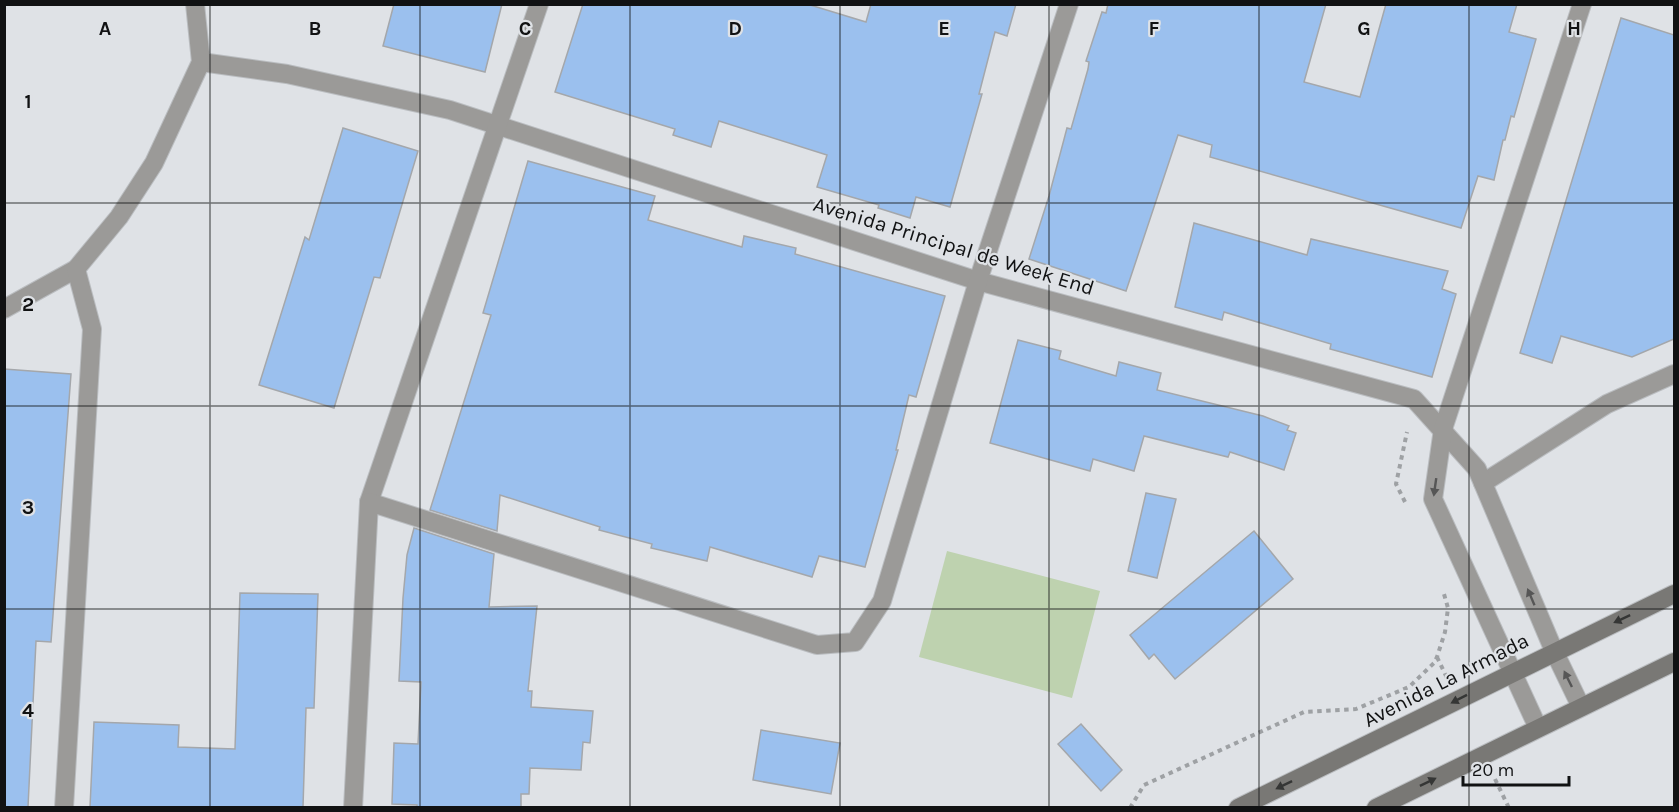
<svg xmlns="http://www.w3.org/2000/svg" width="1679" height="812" font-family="Karla,sans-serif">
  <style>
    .green { fill: #bed2af }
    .building { fill: #9bc0ee; stroke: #a4a7ab; stroke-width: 1.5 }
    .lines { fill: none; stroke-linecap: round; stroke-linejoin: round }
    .lane-casing { stroke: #babdc0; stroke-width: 20 }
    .street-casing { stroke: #babdc0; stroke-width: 20 }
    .secondary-casing { stroke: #babdc0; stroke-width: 20 }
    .path { stroke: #9ea1a4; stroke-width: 4; stroke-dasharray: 4.5 4.5; stroke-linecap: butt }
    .lane { stroke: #9b9a98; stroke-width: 18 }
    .street { stroke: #9b9a98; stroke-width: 18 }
    .secondary { stroke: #797875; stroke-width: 18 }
    .oneway { fill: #565656 }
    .oneway2 { fill: #353635 }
    .grid { fill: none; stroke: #111213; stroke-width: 1.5; stroke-opacity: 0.55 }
    .labels { text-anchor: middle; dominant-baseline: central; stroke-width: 4.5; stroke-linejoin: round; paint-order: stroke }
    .street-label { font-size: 21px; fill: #111213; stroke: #dfe2e6 }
    .grid-label { font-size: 20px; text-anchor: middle; font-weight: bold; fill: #111213; stroke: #dfe2e6; stroke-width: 4.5; stroke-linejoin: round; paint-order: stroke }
  </style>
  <rect width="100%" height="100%" fill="#dfe2e6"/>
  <!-- green -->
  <polygon class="green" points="947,551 1100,591 1072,698 919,657"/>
  <!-- building -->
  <g class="building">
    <polygon points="394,4 502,4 485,72 383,46"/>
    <polygon points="583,4 807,4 866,22 871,4 1016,4 1007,36 995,32 979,94 982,94 950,207 916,197 910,218 878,208 879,205 817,187 827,155 719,121 711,147 673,135 675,129 555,92"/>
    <polygon points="1108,4 1326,4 1304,82 1360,97 1386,4 1517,4 1509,32 1536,39 1514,117 1511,116 1505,140 1503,140 1494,180 1478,176 1461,228 1210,157 1212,145 1178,135 1126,291 1029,259 1049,196 1067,128 1071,129 1088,69 1089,62 1086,61 1102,12 1106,13"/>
    <polygon points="1621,18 1674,35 1674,339 1632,357 1561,336 1552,363 1520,353"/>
    <polygon points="343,128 418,151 380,278 374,277 334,408 259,385 305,237 309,240"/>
    <polygon points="528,161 655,196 648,220 742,247 744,236 796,248 795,254 945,296 916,397 909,395 896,450 898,450 865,567 819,556 812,577 710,547 707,561 651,548 652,544 599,530 600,527 500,495 497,531 430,510 491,315 483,313"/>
    <polygon points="1194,223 1307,255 1311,239 1448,271 1442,289 1456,294 1432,377 1330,349 1331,344 1224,312 1222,320 1175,307"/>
    <polygon points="1018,340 1061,351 1059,359 1116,376 1119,362 1161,373 1157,390 1263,416 1289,426 1287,430 1296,433 1284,470 1230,452 1228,457 1144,436 1134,471 1093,459 1090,471 990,443"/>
    <polygon points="4,369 71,374 51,642 36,641 28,807 4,807"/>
    <polygon points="1146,493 1176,499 1157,578 1128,571"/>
    <polygon points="414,528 494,554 489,607 537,606 528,691 532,691 531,707 593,711 590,743 583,742 581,770 530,768 529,794 521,794 521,807 417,807 417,805 392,804 394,743 418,744 421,682 399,681 403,598 407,555"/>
    <polygon points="1254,531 1293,579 1175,679 1154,654 1149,659 1130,635"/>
    <polygon points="240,593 318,594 314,708 306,708 303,807 90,807 94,722 179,725 178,747 235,749"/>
    <polygon points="1081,724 1122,770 1101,791 1058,744"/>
    <polygon points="761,730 840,743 831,794 753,780"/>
  </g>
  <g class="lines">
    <defs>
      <polyline id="lane" points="1483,483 1607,404 1674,374"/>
      <g id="street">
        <polyline points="201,62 287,74 450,110 978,281 1414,399 1477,469 1554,651 1581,707"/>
        <polyline points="4,309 76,269 119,217 154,163 201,62 195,4"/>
        <polyline points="369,502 539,4"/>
        <polyline points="1538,728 1433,499 1443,429 1582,4"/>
        <polyline points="64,808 92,329 76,269"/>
        <polyline points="353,808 369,502 817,645 855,642 882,601 978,281 1069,4"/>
      </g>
      <g id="secondary">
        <polyline points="1238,808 1674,594"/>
        <polyline points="1376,808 1674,662"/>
      </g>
    </defs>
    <!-- lane casing -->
    <use href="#lane" class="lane-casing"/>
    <!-- street casing -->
    <use href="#street" class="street-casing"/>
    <!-- secondary casing -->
    <use href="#secondary" class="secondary-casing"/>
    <!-- path -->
    <g class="path">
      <polyline points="1405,502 1396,484 1407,432"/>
      <polyline points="1437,657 1447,678"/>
      <polyline points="1495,779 1509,808"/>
      <polyline points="1130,808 1144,785 1304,712 1356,709 1409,687 1434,663 1437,657 1445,632 1448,608 1444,594"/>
    </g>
    <!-- lane -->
    <use href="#lane" class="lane"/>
    <!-- street -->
    <use href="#street" class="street"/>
    <!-- secondary -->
    <use href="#secondary" class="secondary"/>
  </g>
  <!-- one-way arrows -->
  <defs><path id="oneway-solid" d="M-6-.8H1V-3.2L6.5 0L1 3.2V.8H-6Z" transform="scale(1.5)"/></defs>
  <g class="oneway">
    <use href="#oneway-solid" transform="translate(1435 487) rotate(98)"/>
    <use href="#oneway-solid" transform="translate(1531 597) rotate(-113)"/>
    <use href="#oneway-solid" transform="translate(1568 679) rotate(-116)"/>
  </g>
  <g class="oneway2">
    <use href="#oneway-solid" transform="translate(1622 619) rotate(155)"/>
    <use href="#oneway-solid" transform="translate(1459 699) rotate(153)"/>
    <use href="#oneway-solid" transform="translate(1428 782) rotate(-26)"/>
    <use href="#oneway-solid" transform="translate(1284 785) rotate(154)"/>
  </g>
  <!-- grid -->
  <path class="grid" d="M210 4V808M420 4V808M630 4V808M840 4V808M1049 4V808M1259 4V808M1469 4V808M4 203H1674M4 406H1674M4 609H1674"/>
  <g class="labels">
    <!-- street labels -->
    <g class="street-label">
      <text transform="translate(954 246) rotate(17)">Avenida Principal de Week End</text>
      <text transform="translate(1446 680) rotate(-27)">Avenida La Armada</text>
    </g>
  </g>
  <g class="grid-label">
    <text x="105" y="35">A</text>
    <text x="315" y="35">B</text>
    <text x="525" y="35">C</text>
    <text x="735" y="35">D</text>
    <text x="944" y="35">E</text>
    <text x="1154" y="35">F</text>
    <text x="1364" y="35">G</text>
    <text x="1574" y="35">H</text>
    <text x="28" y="108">1</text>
    <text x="28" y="311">2</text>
    <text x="28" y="514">3</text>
    <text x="28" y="717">4</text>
  </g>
  <!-- border -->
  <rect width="1679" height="812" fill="none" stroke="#111213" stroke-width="12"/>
  <!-- scale -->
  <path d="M1463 776v9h106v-9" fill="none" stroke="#111213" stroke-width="3"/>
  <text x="1472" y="776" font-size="18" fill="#111213" stroke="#dfe2e6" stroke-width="4.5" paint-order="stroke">20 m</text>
</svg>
